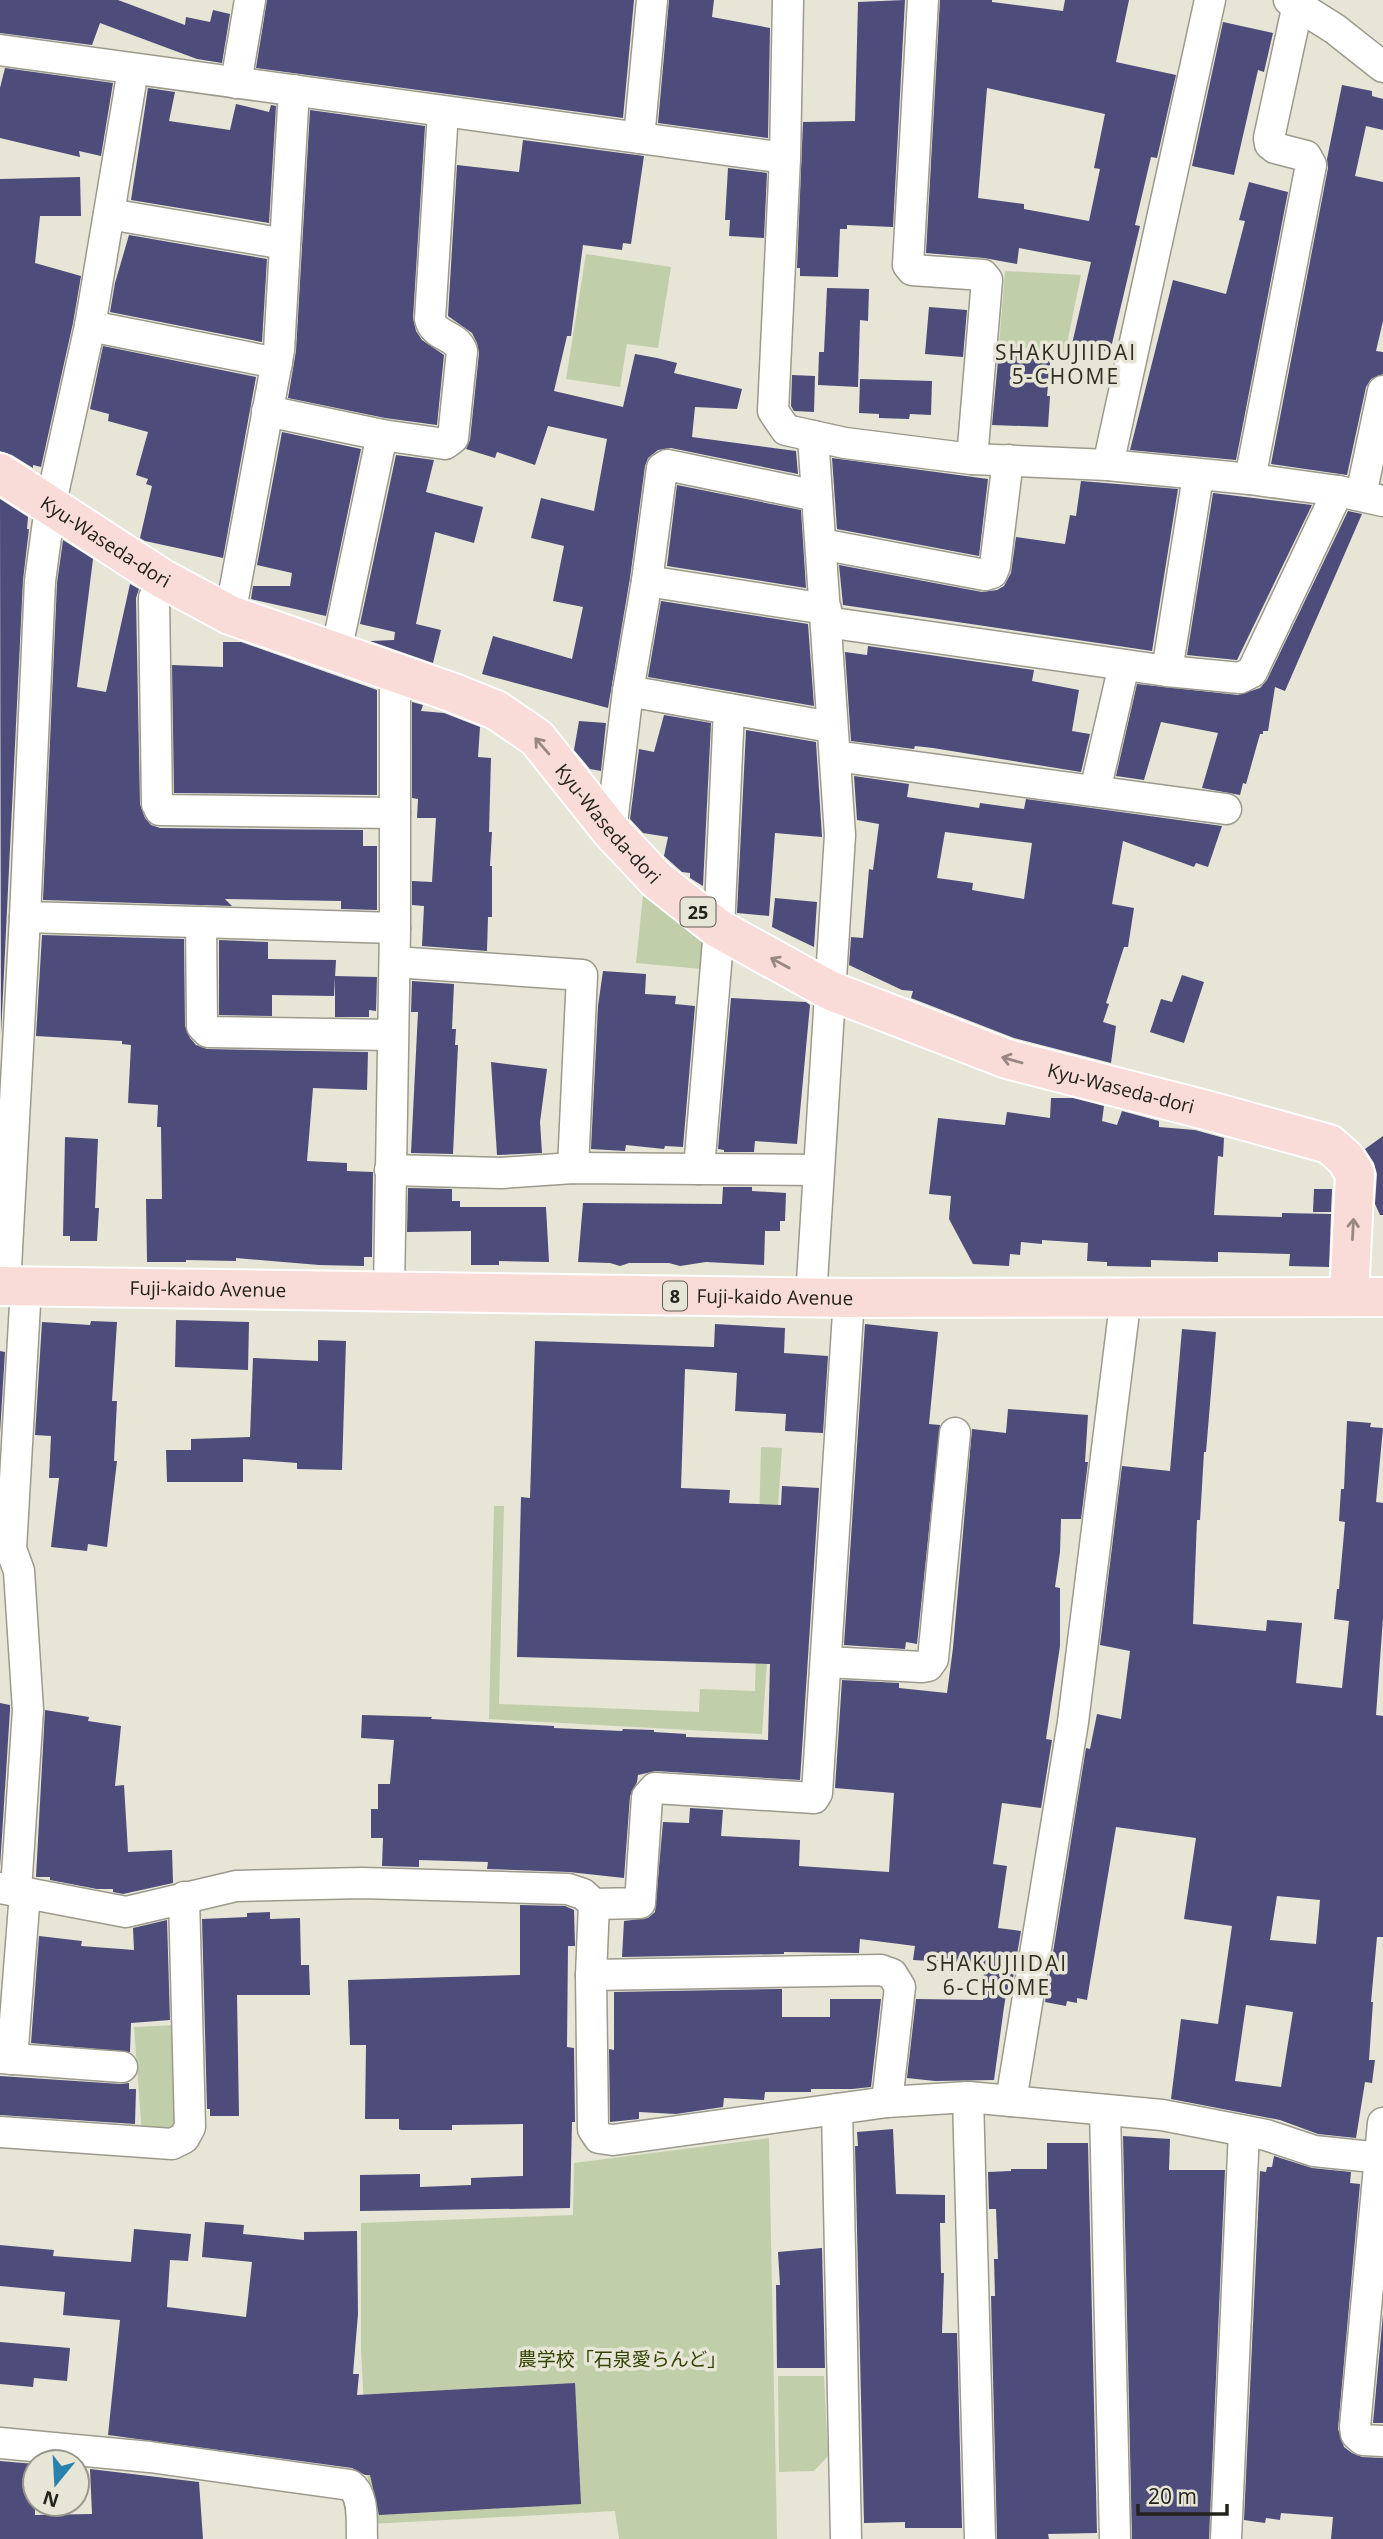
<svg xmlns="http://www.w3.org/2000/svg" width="1383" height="2539" font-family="'Open Sans','Noto Sans JP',sans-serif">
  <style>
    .green { fill: #c0cea9 }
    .building { fill: #4d4c7b; fill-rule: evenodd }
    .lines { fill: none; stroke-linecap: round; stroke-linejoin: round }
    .street-casing { stroke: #9c9a8c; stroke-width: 33 }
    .primary-casing { stroke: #fff; stroke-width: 42 }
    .street { stroke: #fff; stroke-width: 30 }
    .primary { stroke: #f9dbd7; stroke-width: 38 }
    .oneway { stroke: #998883 }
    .labels { text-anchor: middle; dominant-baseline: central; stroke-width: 7; stroke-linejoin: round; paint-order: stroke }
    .shield { fill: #e7e5d6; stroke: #5e5d54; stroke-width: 2 }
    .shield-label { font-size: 18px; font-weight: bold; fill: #23231d }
    .street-label { font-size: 19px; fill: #23231d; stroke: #e7e5d6 }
    .park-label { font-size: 19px; fill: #334305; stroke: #e7e5d6 }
    .neighbourhood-label { font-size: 21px; letter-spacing: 2px; fill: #302e23; stroke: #e7e5d6 }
  </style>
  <rect width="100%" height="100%" fill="#e7e5d6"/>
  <!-- green -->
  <g class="green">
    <polygon points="586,254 671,267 658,348 627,344 620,387 566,379"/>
    <polygon points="1005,271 1081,275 1065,353 999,345"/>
    <polygon points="644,886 705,932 702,969 636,963"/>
    <polygon points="761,1447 782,1448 762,1734 489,1719 494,1506 504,1506 499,1704 699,1712 700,1689 755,1691"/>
    <polygon points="178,2025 180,2123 169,2135 142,2134 134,2027"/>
    <polygon points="769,2138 777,2539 619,2539 615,2511 370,2524 361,2349 361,2223 573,2215 574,2163"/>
    <polygon points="778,2376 824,2376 828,2456 814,2471 779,2472"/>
  </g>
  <!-- building -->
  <g class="building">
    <polygon points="0,0 118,0 185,25 186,17 210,22 213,10 230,14 222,63 197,59 100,23 92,45 0,33"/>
    <polygon points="267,0 634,0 623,118 256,68"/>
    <polygon points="669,0 714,0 712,17 770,28 768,138 658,123"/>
    <polygon points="905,0 893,227 847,225 847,229 840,229 838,277 800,276 800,268 797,268 803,122 855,121 858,2"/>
    <path d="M940 0H992V2L1063 11 1065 0H1129L1116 62 1176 75 1157 158 1151 157 1135 225 1140 226 1110 352 1072 344 1091 262 1019 248 1017 264 984 258 926 253ZM987 88 1105 114 1094 168 1100 169 1089 221 1024 209V204L978 198Z"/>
    <polygon points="1223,22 1273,33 1264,72 1258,70 1234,175 1192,166"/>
    <polygon points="5,68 113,83 101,156 79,151 80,157 0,138 0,88"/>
    <polygon points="1342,85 1372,91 1372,96 1383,99 1383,130 1366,126 1355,176 1383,182 1383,321 1376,351 1383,352 1383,374 1371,379 1366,387 1347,475 1271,464 1328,168 1327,159"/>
    <polygon points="148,88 175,92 169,121 230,130 236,104 269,112 271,105 276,106 269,223 131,200"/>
    <polygon points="310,110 425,126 413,318 416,331 422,340 444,355 437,425 385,418 288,398 296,351"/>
    <polygon points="523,140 644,156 631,244 623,243 622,250 583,245 571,336 567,336 554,391 623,407 635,354 657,358 677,363 674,373 742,389 737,409 695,407 692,437 796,451 798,474 671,448 658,450 648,458 645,466 630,578 608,708 482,674 493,636 572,659 583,607 553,601 564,546 531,538 541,498 594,511 607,439 548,426 535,465 497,452 495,458 466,449 470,440 479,353 477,343 472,333 448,316 457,165 519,172"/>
    <polygon points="728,168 767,173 764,238 729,236 730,220 725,220"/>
    <polygon points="80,177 81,216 40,216 35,263 81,276 73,323 41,467 33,465 33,468 12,455 0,451 0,179"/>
    <polygon points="1249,182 1288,192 1236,460 1130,450 1173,280 1226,294 1245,221 1239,220"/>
    <polygon points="129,235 267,259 262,342 110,312 115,283"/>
    <polygon points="827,288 869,289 868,321 860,320 858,387 818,385 819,352 824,352"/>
    <polygon points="929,307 967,310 963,357 925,354"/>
    <polygon points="103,346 256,377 223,558 145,541 140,538 152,486 146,484 148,479 136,475 148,432 108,421 109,414 90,409"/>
    <polygon points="999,350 1051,354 1047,396 1050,396 1048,427 992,425"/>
    <polygon points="792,375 815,376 814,412 794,411 791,406"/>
    <polygon points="860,379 932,381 931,415 910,414 909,419 879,418 879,414 859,413"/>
    <polygon points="282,432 361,449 326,616 251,599 253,586 290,586 292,573 257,565"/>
    <polygon points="396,455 434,460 426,492 483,507 474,543 435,532 416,624 441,630 433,663 370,641 394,640 395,632 360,624"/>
    <polygon points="832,458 988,479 979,556 837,529"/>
    <polygon points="1081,481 1178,489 1152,651 843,605 839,565 982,592 997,590 1004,586 1011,573 1016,537 1065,544 1070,515 1076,516"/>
    <polygon points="677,485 801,510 806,588 667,566"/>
    <polygon points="1213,493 1312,505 1237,660 1187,655"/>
    <polygon points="0,499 28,517 27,529 29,529 23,580 1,1034"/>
    <polygon points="1348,511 1362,514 1285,691 1275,687 1268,731 1263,731 1263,734 1260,734 1246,784 1243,783 1240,795 1202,788 1218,733 1161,722 1144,780 1116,776 1137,684 1238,695 1260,688 1267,680"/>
    <polygon points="63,540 93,559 77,687 106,692 130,584 139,589 136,598 140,804 145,818 151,825 160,828 363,830 363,846 377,846 377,910 341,909 341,901 225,899 232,906 43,900 57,583"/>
    <polygon points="661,601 808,624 814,706 648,677"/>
    <polygon points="223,642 241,642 377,690 377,795 174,793 172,665 223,667"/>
    <polygon points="868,646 1034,670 1032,681 1079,690 1072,731 1090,734 1081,772 933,748 915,746 914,749 851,741 845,652 867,655"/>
    <polygon points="412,702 423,705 421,711 444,713 480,727 478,757 491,758 489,832 492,832 490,866 492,866 492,917 488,917 487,951 422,946 424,906 412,905 412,881 432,882 436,818 417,818 418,799 412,798"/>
    <polygon points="664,715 711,723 703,886 690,878 690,873 682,872 664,856 668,837 643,833 630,819 639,749 654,752"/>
    <polygon points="579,721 606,723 601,771 590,769 574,750"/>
    <polygon points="746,730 816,742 822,837 775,833 769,916 737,913"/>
    <path d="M854 776 909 784 907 797 979 808 980 803 1024 809 1026 799 1222 826 1208 867 1196 863 1194 867 1123 841 1112 904 1134 908 1128 947H1124L1106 1003 1109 1004 1103 1022 1116 1026 1111 1063 1014 1038 911 998 913 991 902 990 849 965 851 937 863 938 869 869 873 870 879 824 857 820ZM945 832 1032 843 1024 899 972 890 973 883 937 878Z"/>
    <polygon points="775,898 817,902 814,947 772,927"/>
    <polygon points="42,935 184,939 185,1026 190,1038 196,1045 207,1049 368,1052 367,1090 313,1088 307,1161 347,1163 347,1171 373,1172 372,1257 364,1257 364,1266 319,1265 236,1258 236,1261 186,1260 186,1262 147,1262 146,1199 162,1199 161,1127 157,1127 158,1105 128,1103 131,1045 122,1044 122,1041 36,1036"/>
    <polygon points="219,940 268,942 268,959 336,960 334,996 272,995 272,1016 219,1015"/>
    <polygon points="603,971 646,974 645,994 676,996 675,1004 695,1006 683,1147 665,1146 664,1149 626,1145 625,1151 591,1149 598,1006"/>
    <polygon points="1182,975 1204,982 1184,1043 1150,1032 1161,999 1172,1002"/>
    <polygon points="335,976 377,977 376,1011 369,1010 369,1017 335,1017"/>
    <polygon points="412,981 454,984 452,1029 456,1029 455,1045 458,1045 453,1154 411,1153 418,1012 411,1012"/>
    <polygon points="731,998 806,1002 810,1005 797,1144 755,1141 754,1152 724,1152 724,1150 718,1149"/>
    <polygon points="491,1062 547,1069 540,1122 542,1153 497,1155"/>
    <polygon points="1051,1098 1073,1098 1104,1106 1102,1121 1117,1125 1122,1111 1159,1121 1159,1127 1195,1130 1224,1138 1223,1157 1218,1156 1214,1215 1282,1217 1282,1213 1331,1214 1329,1267 1289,1266 1290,1254 1218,1252 1218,1262 1151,1260 1151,1267 1107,1266 1107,1262 1087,1261 1088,1243 1042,1240 1042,1244 1021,1242 1020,1255 1010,1254 1009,1266 973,1264 949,1219 951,1196 929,1194 938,1118 1005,1125 1007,1112 1050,1118"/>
    <polygon points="1383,1136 1383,1215 1380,1215 1375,1204 1377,1174 1374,1163 1365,1149"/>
    <polygon points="65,1137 98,1139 95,1208 99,1208 97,1241 70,1241 70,1236 63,1236"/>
    <polygon points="723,1187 752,1187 752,1191 786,1193 785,1221 780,1221 780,1231 765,1231 764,1265 706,1262 680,1266 669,1263 629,1263 620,1266 610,1263 578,1262 583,1203 722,1204"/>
    <polygon points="408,1188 452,1189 452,1201 460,1201 460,1207 546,1207 549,1262 499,1261 499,1265 471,1265 471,1231 407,1232"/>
    <polygon points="1314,1189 1332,1189 1331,1212 1313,1212"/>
    <polygon points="176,1320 249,1322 248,1370 175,1367"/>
    <polygon points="91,1321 117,1322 112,1401 117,1401 114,1461 117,1461 107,1547 88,1544 87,1551 51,1547 59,1478 49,1478 51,1436 35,1435 42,1322 90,1325"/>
    <polygon points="715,1324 785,1328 784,1353 828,1356 823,1433 785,1431 786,1414 735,1411 737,1373 685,1369 681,1488 730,1490 729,1503 781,1505 782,1486 819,1488 800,1780 656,1771 638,1775 637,1782 630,1796 624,1878 569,1872 487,1869 488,1862 419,1860 419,1867 382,1866 383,1838 371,1838 371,1809 378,1809 378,1784 390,1784 394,1740 361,1738 362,1715 432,1717 431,1719 554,1726 554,1728 622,1731 623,1729 654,1730 654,1732 686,1734 686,1737 768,1740 770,1664 517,1657 521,1497 530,1498 535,1341 714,1347"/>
    <polygon points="865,1324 938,1332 929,1424 940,1425 917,1644 906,1642 905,1649 844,1645"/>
    <path d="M1182 1329 1216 1332 1206 1452H1204L1200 1520H1197L1193 1624 1266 1631 1267 1620 1302 1623 1296 1683 1342 1688 1349 1621 1334 1619 1337 1589H1339L1345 1522 1339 1521 1341 1489H1344L1347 1421 1371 1423 1370 1427 1383 1428 1376 1502 1383 1503V1618L1376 1715 1383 1716V1937H1377L1371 2002H1373L1369 2060H1375L1372 2083 1365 2082 1356 2138 1318 2134 1280 2120 1171 2099 1181 2019 1218 2024 1232 1926 1184 1919 1196 1838 1116 1827 1087 2000 1077 1998V2003L1067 2001 1066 2006 1045 2002 1086 1748 1090 1749 1097 1714 1121 1719 1130 1651 1100 1645 1122 1466 1170 1471ZM1277 1896 1320 1900 1316 1944 1270 1940ZM1246 2005 1293 2012 1281 2087 1235 2081Z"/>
    <polygon points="318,1340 346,1341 342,1470 297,1469 297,1463 243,1459 243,1482 167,1482 166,1450 191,1450 191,1439 250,1437 253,1358 318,1361"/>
    <polygon points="0,1351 5,1352 0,1433"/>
    <polygon points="1008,1409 1088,1415 1085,1462 1088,1462 1081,1519 1061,1519 1060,1552 1055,1587 1060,1588 1060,1646 1046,1739 1052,1740 1041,1808 1002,1803 993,1864 1007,1866 998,1928 1021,1931 1010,1996 1006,1995 1004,2007 994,2080 935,2081 907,2078 916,1999 983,2000 984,1964 913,1960 915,1946 860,1939 859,1953 784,1952 784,1954 622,1957 624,1921 648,1918 655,1912 663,1822 689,1823 690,1808 723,1810 721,1836 800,1840 799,1866 889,1872 894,1793 835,1788 842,1680 899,1683 899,1688 947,1693 953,1648 972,1429 1006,1433"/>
    <polygon points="0,1703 10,1705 10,1710 0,1867"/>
    <polygon points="45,1710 89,1717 88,1721 121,1726 115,1786 124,1785 128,1852 172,1850 173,1883 123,1894 113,1892 113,1889 97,1889 50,1880 50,1877 36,1877"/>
    <polygon points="520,1905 565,1906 574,1910 575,1946 568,1946 567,2047 574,2048 575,2122 572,2122 570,2208 360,2211 360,2175 420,2174 420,2187 471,2185 471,2178 523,2176 523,2124 452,2125 452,2130 401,2130 399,2129 399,2119 365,2119 366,2045 350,2045 348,1980 520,1975"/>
    <polygon points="270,1912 270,1919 300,1918 301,1965 309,1965 310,1995 237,1995 239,2116 210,2116 210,2109 207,2109 202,1919 247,1917 247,1913"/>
    <polygon points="167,1920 170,2020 131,2023 130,2052 31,2043 39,1936 82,1941 81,1946 134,1950 133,1928"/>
    <polygon points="782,1989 782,2017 830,2017 830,1999 881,1999 871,2087 852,2089 811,2089 811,2092 765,2092 764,2100 724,2098 723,2107 676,2114 639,2112 639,2119 610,2122 609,2049 614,2050 614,1992"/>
    <polygon points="0,2076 121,2084 129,2083 129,2089 136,2089 135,2124 0,2115"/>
    <polygon points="893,2129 896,2194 945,2195 945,2223 940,2223 941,2273 944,2273 942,2333 957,2333 962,2528 905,2528 905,2522 864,2523 855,2146 858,2146 857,2132"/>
    <polygon points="1123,2136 1170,2139 1169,2170 1225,2170 1209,2539 1132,2539"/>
    <polygon points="1047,2143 1088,2143 1097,2533 1048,2534 1049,2539 997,2539 991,2296 995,2296 994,2259 998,2259 996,2209 989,2209 988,2172 1011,2171 1011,2169 1047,2169"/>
    <polygon points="1274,2156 1312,2168 1351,2172 1350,2183 1360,2184 1338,2429 1344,2447 1352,2453 1362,2457 1383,2458 1383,2539 1331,2539 1333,2517 1281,2513 1280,2520 1266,2518 1265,2523 1244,2520 1260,2171 1266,2172 1267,2167 1272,2167"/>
    <polygon points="205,2222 244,2225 243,2234 304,2240 304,2232 357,2231 358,2314 353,2374 359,2374 357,2395 575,2383 581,2504 379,2515 370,2475 365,2475 352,2468 108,2435 120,2320 63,2315 65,2292 0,2286 0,2245 54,2250 53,2256 131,2262 134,2229 191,2234 188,2261 170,2260 167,2307 246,2317 252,2262 202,2257"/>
    <polygon points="822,2248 825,2368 777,2368 776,2285 780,2285 778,2252"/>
    <polygon points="1383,2314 1383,2423 1373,2423"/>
    <polygon points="0,2342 70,2348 67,2381 34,2378 33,2387 0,2384"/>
    <polygon points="0,2461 35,2464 35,2515 92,2514 90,2469 199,2482 203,2539 0,2539"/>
  </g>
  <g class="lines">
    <defs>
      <g id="street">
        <polyline points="788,0 785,158 773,411 786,430 845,443 972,459 1108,465 1250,479 1338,491 1383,501"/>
        <polyline points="923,0 908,265 912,270 983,275 987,280 972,459"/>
        <polyline points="1289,0 1335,29 1383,67"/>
        <polyline points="0,50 785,158"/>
        <polyline points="236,83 250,0"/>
        <polyline points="639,138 652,0"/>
        <polyline points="109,214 285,244"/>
        <polyline points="90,326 277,363"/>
        <path d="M267 411 382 435 445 444 453 438 462 351C456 334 434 337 430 319L443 112"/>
        <polyline points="1108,465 1210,0"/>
        <polyline points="1250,479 1311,165 1306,156 1275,148 1270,144 1269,138 1298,4"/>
        <polyline points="1361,495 1383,391"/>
        <polyline points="821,544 985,575 992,573 995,566 1008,460"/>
        <polyline points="163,579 154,598 157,804 160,810 395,813"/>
        <polyline points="647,581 826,609"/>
        <polyline points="230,615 279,350 294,90"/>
        <polyline points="826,622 1167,671 1240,678 1252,672 1338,491"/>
        <polyline points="336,652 382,435"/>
        <polyline points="1167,671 1198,476"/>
        <polyline points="628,691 831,727"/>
        <polyline points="835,756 1226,809"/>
        <polyline points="1095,791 1124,665"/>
        <polyline points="611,831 628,691 647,581 662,468 667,465 817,496"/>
        <polyline points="25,917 395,928"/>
        <polyline points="201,922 202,1026 208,1032 392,1035"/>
        <polyline points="395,962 582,975 573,1168"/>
        <polyline points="699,1169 719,929 729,709"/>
        <polyline points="390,1170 501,1173 573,1168 818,1170"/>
        <polyline points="5,1286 25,917 40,581 50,507 90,326 133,70"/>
        <polyline points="389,1292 395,928 395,674"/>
        <polyline points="811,1298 840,835 813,436"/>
        <polyline points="826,1662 922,1667 928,1666 933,1659 955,1433"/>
        <polyline points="0,1888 126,1912 236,1886 362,1883 568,1889 583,1894 594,1904 640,1903 647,1797 655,1788 814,1798 817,1793 849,1298"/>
        <polyline points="16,1890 28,1710 19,1571 11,1549 26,1287"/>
        <polyline points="594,1904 591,1975 593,2129 599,2138 613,2140 887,2102 968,2097 1162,2115 1266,2135 1314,2151 1383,2158"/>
        <polyline points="591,1975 881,1970 892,1974 900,1987 887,2102"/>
        <polyline points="0,2058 122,2067"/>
        <polyline points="12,2059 25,1893"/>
        <polyline points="968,2097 980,2539"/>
        <polyline points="1011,2101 1073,1722 1126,1296"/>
        <polyline points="837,2109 846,2539"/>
        <polyline points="1105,2110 1115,2539"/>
        <polyline points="1383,2123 1355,2427 1356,2434 1363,2440 1383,2441"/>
        <polyline points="0,2132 172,2144 184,2138 190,2127 184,1897"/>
        <path d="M0 2443 150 2457 350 2485C365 2496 361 2522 362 2539"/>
        <polyline points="1226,2539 1244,2131"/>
      </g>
      <g id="primary">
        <path id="s1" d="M0 473 163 579 230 615 451 692 496 710 537 738 611 831 657 880 719 929 831 991 1007 1059 1206 1110 1329 1144 1346 1159 1355 1174 1349 1297"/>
        <path id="s2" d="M0 1286 849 1298 1383 1297"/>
      </g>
    </defs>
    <!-- street casing -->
    <use href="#street" class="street-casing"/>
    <!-- primary casing -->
    <use href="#primary" class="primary-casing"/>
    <!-- street -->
    <use href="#street" class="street"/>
    <!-- primary -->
    <use href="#primary" class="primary"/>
  </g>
  <!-- one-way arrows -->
  <defs><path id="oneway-shaft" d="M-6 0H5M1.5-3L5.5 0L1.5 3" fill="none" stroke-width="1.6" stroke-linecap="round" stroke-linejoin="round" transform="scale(1.75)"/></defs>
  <g class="oneway">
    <use href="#oneway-shaft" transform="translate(542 746) rotate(-131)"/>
    <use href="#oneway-shaft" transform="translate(780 963) rotate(-151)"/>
    <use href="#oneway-shaft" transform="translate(1012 1060) rotate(-164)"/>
    <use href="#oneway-shaft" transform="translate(1353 1229) rotate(-87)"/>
  </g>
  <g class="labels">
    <!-- shield labels -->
    <g class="shield">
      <rect x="680.5" y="897.5" width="35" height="29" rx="5"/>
      <rect x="663" y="1281.5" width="24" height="29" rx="5"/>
    </g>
    <g class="shield-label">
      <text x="698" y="912">25</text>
      <text x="675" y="1296">8</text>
    </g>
    <!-- street labels -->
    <g class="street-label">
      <text stroke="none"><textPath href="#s1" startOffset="126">Kyu-Waseda-dori</textPath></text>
      <text stroke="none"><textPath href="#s1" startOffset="714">Kyu-Waseda-dori</textPath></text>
      <text stroke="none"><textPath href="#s1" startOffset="1302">Kyu-Waseda-dori</textPath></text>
      <text stroke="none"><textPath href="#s2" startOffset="208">Fuji-kaido Avenue</textPath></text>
      <text stroke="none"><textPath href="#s2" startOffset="775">Fuji-kaido Avenue</textPath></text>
    </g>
    <!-- park labels -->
    <g class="park-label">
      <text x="622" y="2359">農学校「石泉愛らんど」</text>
    </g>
    <!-- neighbourhood labels -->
    <g class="neighbourhood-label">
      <text x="1066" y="352">SHAKUJIIDAI<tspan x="1066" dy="24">5-CHOME</tspan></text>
      <text x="997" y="1963">SHAKUJIIDAI<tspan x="997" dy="24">6-CHOME</tspan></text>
    </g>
  </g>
  <!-- north arrow -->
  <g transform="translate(56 2483) rotate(198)"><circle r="33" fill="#e7e5d6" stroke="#99978c" stroke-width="2"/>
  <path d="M0-5L12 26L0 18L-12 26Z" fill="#2981af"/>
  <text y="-10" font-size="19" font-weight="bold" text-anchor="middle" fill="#23231d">N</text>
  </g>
  <!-- scale -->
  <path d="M1138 2504v10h89v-10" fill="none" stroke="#23231d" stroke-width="3.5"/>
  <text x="1148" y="2504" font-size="21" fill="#23231d" stroke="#e7e5d6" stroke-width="5" paint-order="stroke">20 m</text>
</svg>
